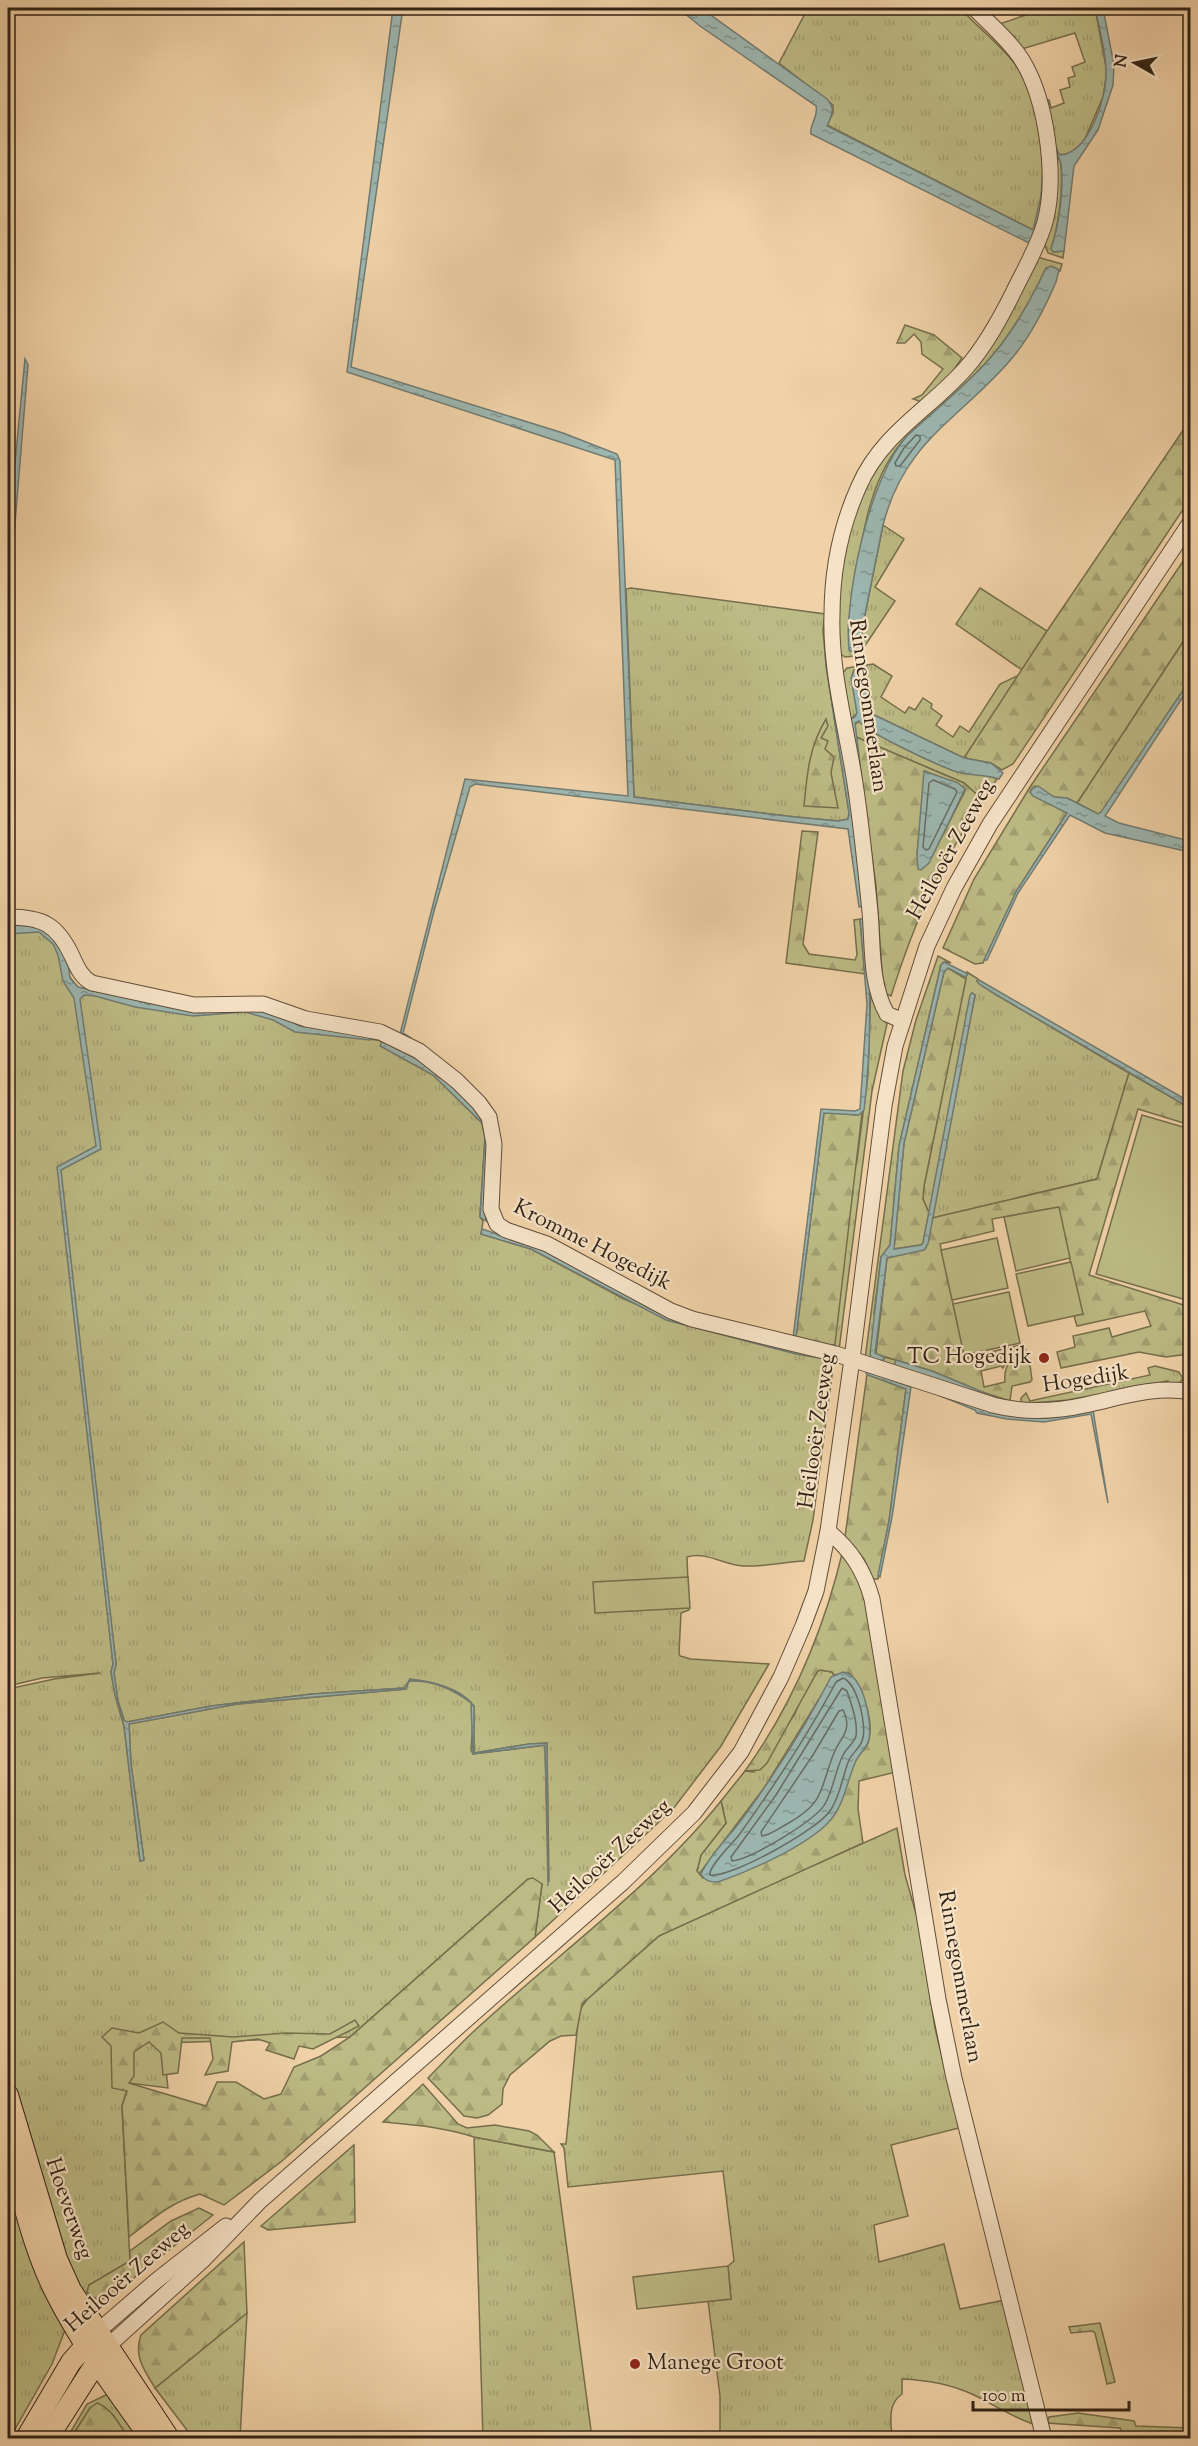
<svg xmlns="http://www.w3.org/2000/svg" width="1198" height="2446" font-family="'Sorts Mill Goudy',serif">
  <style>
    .grass { fill: url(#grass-tufts); stroke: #766e4c; stroke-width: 1.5; fill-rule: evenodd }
    .forest { fill: url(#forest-firs); stroke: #766e4c; stroke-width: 1.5; fill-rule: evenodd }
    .green { fill: #bdbb85; stroke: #766e4c; stroke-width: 1.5 }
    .water { fill: url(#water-ripples); stroke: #717b72; stroke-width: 1.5 }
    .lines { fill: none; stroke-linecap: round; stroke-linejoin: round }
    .shore { stroke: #666c62; stroke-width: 1.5 }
    .minor-casing { stroke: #604e39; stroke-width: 17 }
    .major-casing { stroke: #302214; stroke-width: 22 }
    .minor { stroke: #f6e2c6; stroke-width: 15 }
    .major { stroke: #f1d2a8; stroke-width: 20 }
    .poi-dot { fill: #8f2418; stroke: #f6e2c6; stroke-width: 2 }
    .labels { text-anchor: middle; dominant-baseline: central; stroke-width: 4.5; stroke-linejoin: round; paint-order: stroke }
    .street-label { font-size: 22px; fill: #302214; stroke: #f6e2c6 }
    .poi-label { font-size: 22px; fill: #302214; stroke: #f6e2c6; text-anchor: end }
  </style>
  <defs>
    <pattern id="grass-tufts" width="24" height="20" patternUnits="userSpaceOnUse" patternTransform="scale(1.5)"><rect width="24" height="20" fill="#bdbb85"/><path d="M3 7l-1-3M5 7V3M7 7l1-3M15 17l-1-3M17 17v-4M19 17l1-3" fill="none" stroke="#a3a072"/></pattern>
    <pattern id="forest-firs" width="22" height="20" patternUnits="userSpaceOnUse" patternTransform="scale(1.5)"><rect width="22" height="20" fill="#bdbb85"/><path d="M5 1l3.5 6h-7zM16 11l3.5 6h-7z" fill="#a3a072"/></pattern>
    <pattern id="water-ripples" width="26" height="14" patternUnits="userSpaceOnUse" patternTransform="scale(1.5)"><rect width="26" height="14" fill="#9cb6b0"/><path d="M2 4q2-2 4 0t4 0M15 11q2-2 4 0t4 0" fill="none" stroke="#80948e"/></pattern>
  </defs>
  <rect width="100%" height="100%" fill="#f1d2a8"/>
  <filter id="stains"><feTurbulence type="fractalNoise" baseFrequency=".00333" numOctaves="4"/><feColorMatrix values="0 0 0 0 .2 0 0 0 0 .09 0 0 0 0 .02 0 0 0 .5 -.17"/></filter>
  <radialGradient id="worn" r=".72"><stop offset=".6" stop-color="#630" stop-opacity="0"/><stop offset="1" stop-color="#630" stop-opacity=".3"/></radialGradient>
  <!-- grass -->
  <g class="grass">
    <path d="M808 8H878L890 15 895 8H960C977 27 999 43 1015 64 1025 77 1036 108 1039 124 1044 148 1045 210 1033 230L827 125 833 113V105L779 63Z"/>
    <path d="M1047 8H1095L1107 72 1103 97 1084 141 1072 153 1059 155 1056 147C1055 155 1060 157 1061 165 1063 191 1059 224 1051 249L1054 252 1064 251 1063 258 1048 253 1044 243V101L1049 100 1051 108 1064 103 1060 90 1070 87 1068 78 1075 76 1072 67 1085 62 1075 33 1022 49 999 24Z"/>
    <path d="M1037 257 1062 264 1060 271 1046 268C1030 302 1009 339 983 366 959 391 932 413 907 436 870 475 862 536 854 587 851 609 845 630 851 651L855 652 856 656 845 657 836 651 842 550 871 469 936 400Z"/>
    <polygon points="883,525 904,539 875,587 895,601 862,650 862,629"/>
    <polygon points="631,588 825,614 823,630 826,665 849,813 848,819 838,821 795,817 634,797 626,589"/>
    <polygon points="980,588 1047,631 1022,670 956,624"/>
    <polygon points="1190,631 1190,680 1103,811 1098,814 1077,803"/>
    <polygon points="873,664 892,676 881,697 905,713 909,707 915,710 923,698 932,704 931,708 942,716 936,725 953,737 960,726 969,732 1000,684 1019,675 964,758 872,714 862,669 854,670 852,675 857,713 851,719 841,675 847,668"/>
    <path d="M860 721C866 732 940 766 955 771 969 775 984 772 997 779L983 800 964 783 856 737 854 725Z"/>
    <path d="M8 923H23L50 933 66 972 79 989 246 1008 315 1030 382 1041 381 1046 433 1075 482 1123 485 1137 480 1217 483 1221 481 1234 531 1249 622 1298 672 1320 834 1360 813 1520 804 1561C784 1562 763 1567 743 1566 724 1565 706 1551 687 1557L689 1610 681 1613 679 1653 680 1656 691 1659 769 1664 721 1746 673 1809 535 1937 542 1884 528 1879 350 2037 163 2043 168 2088 129 2083 122 2106 130 2261 89 2285 87 2292 93 2298 102 2300 84 2304 33 2172 8 2085V1689L54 1679 100 1673 42 1678 8 1686ZM81 1369 116 1664 114 1673 118 1701 124 1720 127 1722 211 1706 312 1694 405 1688 410 1679 419 1681H409L405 1689 237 1704 129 1724 131 1764 144 1860 140 1861 124 1726 115 1695 111 1672 113 1664ZM474 1706V1753L529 1744 547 1743 549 1882 545 1745 473 1754 471 1750Z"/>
    <polygon points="938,956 951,963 944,962 941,965 899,1146 890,1245 881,1257 874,1313 883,1362 884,1357 896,1360 894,1366 1010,1401 1008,1402 865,1359 903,1071 916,1020"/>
    <polygon points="967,972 978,979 977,981 995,994 1129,1073 1097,1179 932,1218 975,995 972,993 929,1213 923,1199 924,1186"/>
    <polygon points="871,983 881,1014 887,1024 872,1091 839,1350 792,1340 857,1160 868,1075"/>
    <polygon points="1155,1366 1179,1372 1183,1379 1178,1384 1168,1383 1168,1381 1068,1400 1021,1404 1021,1398 1026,1393 1030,1401 1150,1375 1148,1368"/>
    <polygon points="820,1670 832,1672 834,1675 764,1788 699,1874 697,1871 701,1855 726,1823 721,1801 745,1771 754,1772 795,1714 798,1705 817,1672"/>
    <path d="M897 1828 905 1875 919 1924 935 2028 959 2128 891 2145 908 2216 874 2225 879 2262 944 2244 960 2309 1005 2300 1036 2425C1013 2418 995 2405 974 2395 951 2384 927 2380 902 2379V2394C887 2404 891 2423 892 2438H720V2396L708 2301 731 2299 728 2266 734 2261 723 2171 568 2187 564 2148 561 2144H566L579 2011 588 1998 659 1936 671 1929Z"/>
    <polygon points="474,2137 554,2152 592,2438 483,2438"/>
    <path d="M8 2167C22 2224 33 2280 65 2330L52 2364 10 2438H8V2387L14 2370V2358L8 2322Z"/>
    <polygon points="247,2313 240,2438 193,2438 155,2388"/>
    <polygon points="108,2394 143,2438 129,2438 113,2415 90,2408 71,2438 67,2438 87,2404"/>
  </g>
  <!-- forest -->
  <g class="forest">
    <polygon points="905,325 934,335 962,358 949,377 922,402 913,399 922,395 943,369 922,354 921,342 914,334 905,343 897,343"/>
    <polygon points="1190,420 1190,499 1013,764 1002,770 991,763 964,758 1047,631"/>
    <polygon points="1190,551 1190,631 1077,803 1067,798 1054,797 1035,786 1030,792 1067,813 1017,890 983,963 975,964 943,948 974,879 1030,787"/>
    <path d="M826 719 828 726 821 738 828 741 825 749 834 757 831 773 838 808 804 806C807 774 809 747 826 719Z"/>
    <path d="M856 737 964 783 983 800C939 866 915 920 891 996L885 993 882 971 876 886ZM925 771 965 791 937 846 917 855Z"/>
    <polygon points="802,831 818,832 803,944 809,954 855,960 857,955 854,920 860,919 865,974 786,963"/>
    <polygon points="948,968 966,979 924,1186 923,1199 929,1213 923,1243 921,1245 894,1249 904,1143 944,972"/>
    <path d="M1129 1073 1190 1108V1125L1138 1109 1089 1275 1190 1307V1348L1188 1354 1166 1357 1139 1352 1061 1368 1057 1352 1075 1347 1073 1336 1109 1328 1112 1337 1151 1326 1145 1311 1077 1326 1074 1316 1082 1314 1058 1207 992 1219 994 1231 940 1244 965 1358 1024 1344 1026 1350 1010 1356 1003 1368 1001 1366 981 1371 984 1387 1005 1382C1004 1372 1006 1366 1013 1357L1022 1356 1025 1363 1030 1365 1032 1380 1030 1382 1012 1386 1010 1401 979 1391 932 1371 876 1354 887 1258 926 1248 932 1218 1097 1179Z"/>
    <polygon points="826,1112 856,1115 862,1113 835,1344 831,1346 796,1337 824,1113"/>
    <polygon points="867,1374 906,1389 889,1521 878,1579 873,1579 864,1559 845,1537"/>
    <path d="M843 1550 867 1596 896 1772 859 1781 858 1809 863 1843 659 1936 582 2004 576 2035 561 2036 550 2041 510 2075 503 2089 502 2104 488 2115 477 2118 464 2116 428 2078C443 2063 457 2047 473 2032 556 1955 650 1889 721 1801L726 1823 701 1855 697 1871 703 1878 835 1814C844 1797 847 1779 855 1762 858 1755 865 1750 868 1743 875 1723 863 1688 849 1673L834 1675 832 1672 820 1670 817 1672 767 1763 760 1770 745 1771C793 1704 824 1630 843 1550Z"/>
    <path d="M533 1878 542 1884 535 1937 282 2161 224 2205 200 2194C171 2202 152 2219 129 2237L122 2106 127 2091 112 2088 111 2046 102 2037 112 2028 139 2033 163 2022 179 2033 233 2037 286 2033 330 2034 355 2020 359 2026 313 2049 299 2046 294 2059 266 2050 270 2043 258 2039 232 2042 228 2071 205 2075 213 2059 210 2038H182L178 2073 163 2075 161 2053 149 2042 134 2052V2076L129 2083 206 2106 217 2082H236L264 2099 281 2094 294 2067 321 2056 350 2037 509 1896 528 1879Z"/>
    <path d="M423 2084 458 2124 467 2128 495 2125 529 2131 537 2135 554 2152 474 2137C444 2127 415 2125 383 2122Z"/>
    <polygon points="354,2145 355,2222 268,2230 261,2226"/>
    <path d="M199 2208 213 2215 114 2294C103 2301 96 2301 87 2292L89 2285 130 2261V2251L171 2221Z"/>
    <path d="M244 2242 247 2313 155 2388C145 2371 133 2356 141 2335Z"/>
    <polygon points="1100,2323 1115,2382 1107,2384 1095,2333 1092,2331 1071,2333 1069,2327"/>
    <path d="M97 2403C112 2408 120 2427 129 2438H71L90 2408Z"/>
    <polygon points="1078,2413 1134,2421 1136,2426 1190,2428 1190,2438 1189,2436 1122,2432 1120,2428 1047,2423 1049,2417"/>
  </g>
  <!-- green -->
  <g class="green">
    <polygon points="1142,1115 1190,1129 1190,1301 1096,1274"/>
    <polygon points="1059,1207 1070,1258 1016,1271 1004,1217"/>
    <polygon points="997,1238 1008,1288 952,1300 941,1250"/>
    <polygon points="1071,1262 1083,1314 1028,1326 1016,1274"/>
    <polygon points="1009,1292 1020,1343 964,1355 953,1304"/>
    <polygon points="688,1577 690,1608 595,1613 593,1582"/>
    <polygon points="728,2266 731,2299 637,2309 633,2277"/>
  </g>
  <!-- water -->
  <g class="water">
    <polygon points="393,8 403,8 351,367 563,433 617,454 620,461 634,797 795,817 838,821 848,819 849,813 826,665 825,629 841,725 865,906 859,907 848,829 475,784 470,787 434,911 403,1033 411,1038 409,1041 400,1034 465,779 628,796 615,460 347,372"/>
    <path d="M678 8H701L827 99C836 109 832 114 827 126L1033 230 1041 196 1044 161 1041 214 1031 244 811 134C809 124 819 117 816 106L700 26Z"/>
    <path d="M1095 8H1103L1114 65 1113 85 1098 130 1074 166 1064 251 1053 252 1051 249C1059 225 1064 190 1061 164 1060 158 1056 154 1055 147L1060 155C1089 153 1107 97 1106 72 1106 51 1099 28 1095 8Z"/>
    <path d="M1051 266 1059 270 1056 282C1044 310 1027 342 1007 364 955 422 904 443 883 525L862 629V650L851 651 849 650C844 596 870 476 907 436 932 413 959 391 983 366 1009 339 1030 302 1046 268Z"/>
    <polygon points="25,359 28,365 8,609 8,561 12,505 8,503 8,498 12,494"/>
    <path d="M858 669 864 671 872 714 964 758 991 763 1003 773 999 779C984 774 968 776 954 771 938 765 867 733 859 721L855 723 879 922 877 923 851 719 855 717 857 713 851 678 854 671Z"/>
    <polygon points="1190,680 1190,686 1105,816 1119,823 1190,841 1190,852 1105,833 1070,815 1018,893 987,960 984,960 1017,890 1067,813 1033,796 1030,792 1033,788 1038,786 1054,797 1067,798 1098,814 1101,812"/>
    <polygon points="924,771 958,783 965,789 929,863 921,870 918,869 917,855"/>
    <path d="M860 919H866C871 983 872 1046 864 1110L859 1115 824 1113 796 1337 793 1338 821 1109 855 1111 860 1109 867 1004Z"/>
    <path d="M23 923 49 930 68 961 70 978 78 987 118 996 253 1007 276 1014 300 1026 372 1037 370 1040 295 1032 273 1020 245 1012 193 1016 135 1007 95 996 84 995 80 999 101 1149 61 1170 116 1664 114 1673 118 1701 124 1720 127 1722 211 1706 312 1694 404 1688 410 1679C431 1681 461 1688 474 1706V1753L529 1744 547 1743 548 1886 545 1745 473 1754 471 1703C453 1689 432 1680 409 1681L406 1689 237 1704 129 1724 131 1764 144 1860 140 1861 124 1726 115 1695 111 1672 113 1664 57 1167 96 1146 74 998 63 981 58 955 53 944 39 932 8 934V926Z"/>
    <polygon points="944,962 968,974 965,977 948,968 944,972 904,1143 894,1249 921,1245 923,1243 970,995 972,993 975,995 928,1244 924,1250 887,1258 875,1353 884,1357 883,1363 871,1358 870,1354 881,1257 890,1245 899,1146 941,965"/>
    <polygon points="979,980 1190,1102 1190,1108 995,994 979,984 977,981"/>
    <polygon points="382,1041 432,1067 482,1115 489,1134 484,1202 486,1221 480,1217 485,1137 482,1123 433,1075 380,1046"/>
    <polygon points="482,1229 546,1250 655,1311 687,1324 832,1360 796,1354 666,1320 531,1249 481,1234"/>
    <polygon points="896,1360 932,1371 997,1398 894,1366"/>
    <polygon points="869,1372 911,1387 892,1517 880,1577 878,1575 889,1521 906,1389 868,1375 866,1373"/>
    <polygon points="931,1392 953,1397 1093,1410 1108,1503 1091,1414 1044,1422 1007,1419 977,1413 975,1410"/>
    <path d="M843 1672C864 1675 872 1721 869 1739 867 1749 858 1754 855 1763 846 1784 844 1807 827 1824 802 1848 750 1871 718 1882 710 1882 705 1881 701 1874 710 1854 732 1834 745 1815 777 1771 806 1725 831 1677Z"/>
  </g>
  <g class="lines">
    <!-- shore -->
    <g class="shore">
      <polygon points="916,435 920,436 920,440 900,466 896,466 895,463 904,448"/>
      <polygon points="933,780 955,789 957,792 929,849 926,850 923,847 929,783"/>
      <path d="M843 1678C857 1683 868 1727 862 1741 860 1748 852 1753 849 1760 842 1777 841 1795 830 1811 817 1830 731 1878 710 1875 708 1867 732 1844 739 1835 774 1786 808 1735 836 1682Z"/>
      <path d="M842 1688 847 1691C851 1704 858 1721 856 1736 854 1743 846 1749 843 1755 835 1771 834 1788 825 1804 815 1821 751 1859 732 1861L731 1857 776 1795Z"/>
      <path d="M843 1710C853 1731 841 1736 834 1753 819 1790 826 1802 787 1824 779 1828 770 1835 762 1836L761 1832 813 1755 839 1711Z"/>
    </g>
    <defs>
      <g id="minor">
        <path d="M8 917C42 917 57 924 72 956 77 967 81 977 92 983L194 1005 263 1004 306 1019 380 1032 419 1051 457 1081 479 1103 489 1117 494 1144 491 1209 497 1224 506 1230 547 1244 671 1311 692 1319 836 1354 993 1405C1024 1413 1054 1412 1085 1405 1119 1398 1156 1385 1190 1392"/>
        <path d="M903 1021 887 1014C870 984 873 946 870 912 866 871 862 831 856 790 848 733 830 673 832 615 832 571 841 526 859 486 882 433 930 409 966 368 986 345 1000 319 1013 293 1024 270 1038 247 1045 222 1057 177 1047 101 1022 60 1010 41 990 24 974 8"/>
        <path d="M828 1531C851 1550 864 1570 872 1599L938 1999 954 2078 1044 2438"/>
        <polyline points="97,2332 156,2281 226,2226"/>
        <polyline points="107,2347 202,2261 260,2201 623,1882 694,1813 741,1752 781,1677 803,1626 816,1591 828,1531 852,1359 884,1106 895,1046 927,946 954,888 990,824 1190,523"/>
      </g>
      <g id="major">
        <polyline points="8,2095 57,2259 71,2290 169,2438"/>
        <path d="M9 2143C19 2191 33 2249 55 2292 81 2344 117 2391 150 2438"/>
        <polyline points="26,2438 71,2362 94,2336"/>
        <polyline points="48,2438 103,2352"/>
      </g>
    </defs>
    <!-- minor casing -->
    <use href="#minor" class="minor-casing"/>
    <!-- major casing -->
    <use href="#major" class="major-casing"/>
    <!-- minor -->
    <use href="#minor" class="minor"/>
    <!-- major -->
    <use href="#major" class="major"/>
  </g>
  <!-- markers -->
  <g class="poi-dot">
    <circle cx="1044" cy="1358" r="6"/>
    <circle cx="635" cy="2364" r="6"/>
  </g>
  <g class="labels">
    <!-- street labels -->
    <g class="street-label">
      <text transform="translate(867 706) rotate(82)">Rinnegommerlaan</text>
      <text transform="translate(952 850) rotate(-61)">Heilooër Zeeweg</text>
      <text transform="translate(592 1246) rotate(27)">Kromme Hogedijk</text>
      <text transform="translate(1086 1380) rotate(-9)">Hogedijk</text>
      <text transform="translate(818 1431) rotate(-82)">Heilooër Zeeweg</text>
      <text transform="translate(611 1857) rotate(-43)">Heilooër Zeeweg</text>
      <text transform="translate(959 1977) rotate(80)">Rinnegommerlaan</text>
      <text transform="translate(68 2209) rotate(71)">Hoeverweg</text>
      <text transform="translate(128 2278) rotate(-41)">Heilooër Zeeweg</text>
    </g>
    <!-- poi labels -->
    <g class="poi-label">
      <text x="1032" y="1358">TC Hogedijk</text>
      <text x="647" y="2364" text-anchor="start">Manege Groot</text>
    </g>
  </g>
  <!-- margin -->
  <rect width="1198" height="2446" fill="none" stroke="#f1d2a8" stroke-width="30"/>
  <rect x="9" y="9" width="1180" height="2428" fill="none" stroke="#302214" stroke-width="3"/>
  <rect x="15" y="15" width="1168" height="2416" fill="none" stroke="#302214" stroke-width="1.5"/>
  <!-- north arrow -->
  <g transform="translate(1135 63) rotate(279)" stroke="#f6e2c6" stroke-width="4.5" paint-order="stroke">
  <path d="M0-4.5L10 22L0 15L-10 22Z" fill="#302214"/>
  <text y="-9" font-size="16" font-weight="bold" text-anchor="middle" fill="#302214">N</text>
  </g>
  <!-- scale -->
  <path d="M973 2401v9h156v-9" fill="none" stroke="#302214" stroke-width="3"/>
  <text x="982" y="2401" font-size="18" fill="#302214" stroke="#f6e2c6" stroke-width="4.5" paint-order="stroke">100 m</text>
  <rect width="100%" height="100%" filter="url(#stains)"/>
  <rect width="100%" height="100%" fill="url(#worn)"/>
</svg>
